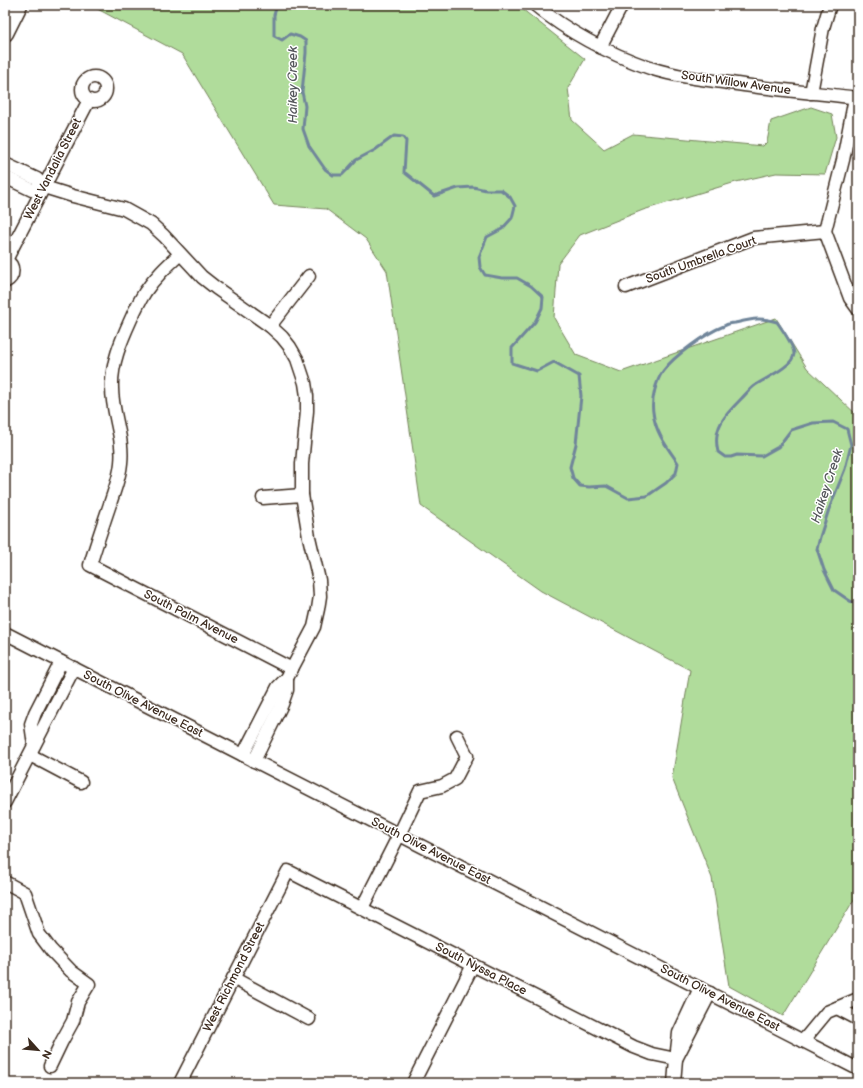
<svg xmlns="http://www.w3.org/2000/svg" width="863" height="1088" font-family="'Balsamiq Sans',sans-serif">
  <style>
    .green { fill: #b0dc9b; stroke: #76835c }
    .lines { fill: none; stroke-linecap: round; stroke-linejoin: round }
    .stream { stroke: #6f859a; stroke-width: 3 }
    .minor-casing { stroke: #3b2a1e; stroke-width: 15 }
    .major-casing { stroke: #3b2a1e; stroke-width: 19 }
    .minor { stroke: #fff; stroke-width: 12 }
    .major { stroke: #fff; stroke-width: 16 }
    .labels { text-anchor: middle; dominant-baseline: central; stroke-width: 3; stroke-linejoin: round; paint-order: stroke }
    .street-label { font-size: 12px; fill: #3b2a1e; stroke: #fff }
    .water-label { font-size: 13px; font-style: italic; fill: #55575c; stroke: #fff }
  </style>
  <rect width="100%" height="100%" fill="#fff"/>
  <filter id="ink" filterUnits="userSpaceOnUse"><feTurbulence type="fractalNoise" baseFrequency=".025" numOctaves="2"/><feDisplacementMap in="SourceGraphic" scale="8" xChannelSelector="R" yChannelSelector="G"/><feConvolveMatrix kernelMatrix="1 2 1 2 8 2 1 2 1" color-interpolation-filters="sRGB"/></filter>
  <g filter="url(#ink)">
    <!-- green -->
    <polygon class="green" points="90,5 517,5 585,59 568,88 572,120 604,149 633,134 763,146 767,142 771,121 811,107 832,114 836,137 825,174 776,173 736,182 643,210 580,235 558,264 554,318 576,355 621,372 776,318 807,368 858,416 858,893 783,1016 729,986 712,878 672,778 690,670 541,591 421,506 387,271 366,239 326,209 274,205 182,54"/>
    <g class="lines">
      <!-- stream -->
      <path class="stream" d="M277 5 274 15V36L282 40 290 34 300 37 306 41V53L302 92 305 106 303 129 309 146 325 169 333 175H342L347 170 356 160 375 150 394 136 403 137 406 141 404 172 434 196 458 188 473 187 486 190H501L510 197 515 206 512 218 502 229 487 237 479 257 480 267 485 275 502 278H517L531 286 543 297 542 308 535 322 512 348V363L537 371 554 362 579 376 581 396 576 444 570 467 573 478 580 486 589 487 606 486 628 498 647 496 666 483 676 473 678 463C667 447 655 432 653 412 651 400 656 381 663 371 674 356 706 333 724 326 727 324 732 323 735 323 753 319 760 317 777 322 782 329 794 347 794 354 793 367 763 379 754 386 749 390 745 395 741 399 725 415 712 428 718 452L725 457H731L737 455 762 456 778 447 791 430 813 423 833 422 847 429 851 445 845 469 829 509 820 537 817 549 824 570 834 590 850 601 858 604"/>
      <defs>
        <g id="minor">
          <path d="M535 5C568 32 610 54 650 68 678 77 707 80 737 84 777 90 818 93 858 98"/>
          <polyline points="600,47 622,5"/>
          <circle cx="94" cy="89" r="12"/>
          <polyline points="811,93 823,28 830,5"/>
          <polyline points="855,98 843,160 825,231 850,298 858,309"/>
          <polyline points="5,164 37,179 44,187 73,196 124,209 151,224 164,236 202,277 216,288 270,326 282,337 290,347 297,359 305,383 307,396 307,411 302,464 302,495 309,537 319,580 320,596 318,609 314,627 287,678 278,687 243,755"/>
          <polyline points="5,177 32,190 44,187"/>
          <path d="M180 254C167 266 155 277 145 292 140 300 135 310 131 319 121 341 111 364 112 388 112 414 124 437 121 463 120 477 114 491 110 504 103 525 96 545 90 565L292 669"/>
          <path d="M5 260C15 265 15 277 5 282"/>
          <polyline points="6,260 89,100"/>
          <polyline points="626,287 753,238 825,231"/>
          <polyline points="270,326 309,276"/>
          <polyline points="263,498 302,495"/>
          <polyline points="5,633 243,755 858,1069"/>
          <polyline points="34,745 31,724 35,713 61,662"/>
          <polyline points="30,755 81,782"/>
          <polyline points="254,761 282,704 287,690 287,678"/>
          <polyline points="5,802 74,668"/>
          <polyline points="5,882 25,893 39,934 51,950 71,971 89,984 78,1002 73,1021 62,1041 50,1066"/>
          <polyline points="362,908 399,835 420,791 442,786 455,779 467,756 457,736"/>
          <polyline points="233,978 309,1019"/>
          <polyline points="700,988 679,1033 676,1059 710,993"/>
          <polyline points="837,1008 858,1019"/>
          <polyline points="803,1041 827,1012 858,999"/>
          <polyline points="180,1083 288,871 634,1047 652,1054 676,1059 674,1083"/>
          <polyline points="413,1083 473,965"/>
        </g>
        <polyline id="major" points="5,33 19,5"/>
      </defs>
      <!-- minor casing -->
      <use href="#minor" class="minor-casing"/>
      <!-- major casing -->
      <use href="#major" class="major-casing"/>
      <!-- minor -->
      <use href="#minor" class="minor"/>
      <!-- major -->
      <use href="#major" class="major"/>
    </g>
  </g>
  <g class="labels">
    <!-- street labels -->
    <g class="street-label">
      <text transform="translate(736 83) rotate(8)">South Willow Avenue</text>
      <text transform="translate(53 169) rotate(-63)">West Vandalia Street</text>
      <text transform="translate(701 260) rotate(-20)">South Umbrella Court</text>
      <text transform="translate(191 617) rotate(27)">South Palm Avenue</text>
      <text transform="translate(143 704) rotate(27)">South Olive Avenue East</text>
      <text transform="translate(431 851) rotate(27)">South Olive Avenue East</text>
      <text transform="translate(481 969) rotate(27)">South Nyssa Place</text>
      <text transform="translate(234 977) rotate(-63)">West Richmond Street</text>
      <text transform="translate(720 998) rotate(27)">South Olive Avenue East</text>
    </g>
    <!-- water labels -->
    <g class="water-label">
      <text transform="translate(293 85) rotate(-90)">Haikey Creek</text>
      <text transform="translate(827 486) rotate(-72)">Haikey Creek</text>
    </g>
  </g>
  <!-- margin -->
  <rect width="863" height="1088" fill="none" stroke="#fff" stroke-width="20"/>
  <rect x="10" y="10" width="843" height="1068" fill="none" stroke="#3b2a1e" stroke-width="1.5" filter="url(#ink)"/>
  <!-- north arrow -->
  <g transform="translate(38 1050) rotate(117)" stroke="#ffffff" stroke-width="3" paint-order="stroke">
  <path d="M0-3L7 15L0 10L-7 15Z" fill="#3b2a1e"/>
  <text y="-6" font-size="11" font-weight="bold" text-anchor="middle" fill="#3b2a1e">N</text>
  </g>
</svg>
